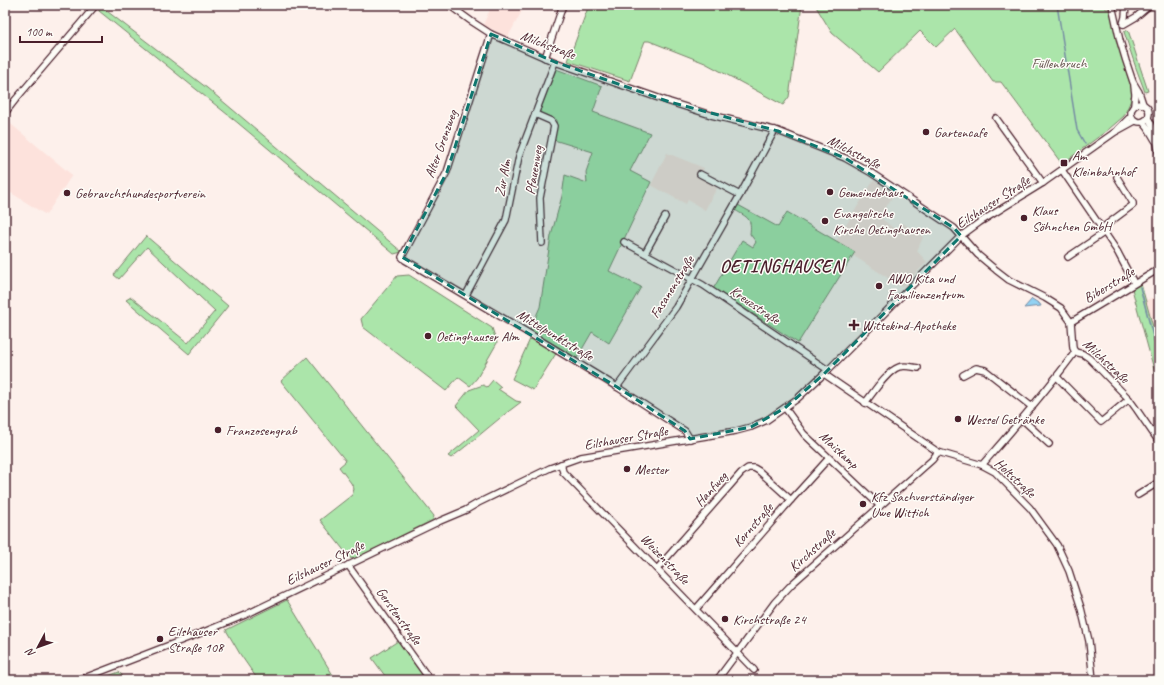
<svg xmlns="http://www.w3.org/2000/svg" width="1164" height="685" font-family="Caveat,sans-serif">
  <style>
    .built { fill: #fde2dc }
    .green { fill: #abe5aa; stroke: #7a826a }
    .water { fill: #92d2f3; stroke: #758aa3 }
    .lines { fill: none; stroke-linecap: round; stroke-linejoin: round }
    .stream { stroke: #758aa3; stroke-width: 1.5 }
    .minor-casing { stroke: #4a1f2b; stroke-width: 8 }
    .minor { stroke: #fdfcf7; stroke-width: 5.5 }
    .marked { fill: #0f766e; fill-opacity: 0.2; stroke: #0f766e; stroke-width: 3; stroke-dasharray: 8 5; stroke-linejoin: round }
    .poi-dot { fill: #4a1f2b; stroke: #fdfcf7; stroke-width: 1.5 }
    .labels { text-anchor: middle; dominant-baseline: central; stroke-width: 3; stroke-linejoin: round; paint-order: stroke }
    .street-label { font-size: 14px; fill: #4a1f2b; stroke: #fdfcf7 }
    .park-label { font-size: 14px; fill: #62504b; stroke: #fdfcf7 }
    .poi-label { font-size: 14px; fill: #4a1f2b; stroke: #fdfcf7; text-anchor: start }
    .district-label { font-size: 18px; font-weight: bold; letter-spacing: 1px; fill: #4a1f2b; stroke: #fdfcf7 }
  </style>
  <rect width="100%" height="100%" fill="#fdf0eb"/>
  <filter id="ink" filterUnits="userSpaceOnUse"><feTurbulence type="fractalNoise" baseFrequency=".025" numOctaves="2"/><feDisplacementMap in="SourceGraphic" scale="8" xChannelSelector="R" yChannelSelector="G"/><feConvolveMatrix kernelMatrix="1 2 1 2 8 2 1 2 1" color-interpolation-filters="sRGB"/></filter>
  <g filter="url(#ink)">
    <!-- built -->
    <g class="built">
      <polygon points="492,5 525,5 508,37 483,25"/>
      <polygon points="6,120 72,175 46,215 5,189 5,122"/>
      <polygon points="667,153 704,168 700,177 718,186 705,210 688,200 686,204 651,185"/>
      <polygon points="874,180 894,194 880,217 898,232 903,223 923,237 917,251 927,262 902,287 854,256 853,255 854,252 836,241"/>
      <polygon points="1159,296 1159,348 1145,300"/>
    </g>
    <!-- green -->
    <g class="green">
      <polygon points="99,5 207,88 402,252 394,254 238,123 99,11"/>
      <polygon points="589,5 802,5 789,97 783,105 705,63 649,41 645,41 630,81 568,61"/>
      <polygon points="815,5 1105,5 1106,9 1110,9 1117,43 1132,89 1133,96 1131,96 1131,100 1124,116 1109,129 1062,164 1001,82 993,82 955,29 936,47 920,31 878,72 832,33"/>
      <polygon points="1128,30 1148,91 1145,92 1136,68 1124,32"/>
      <polygon points="556,69 602,86 593,112 650,133 630,171 651,182 609,271 641,287 609,343 592,332 577,358 530,330 540,307 551,236 562,196 565,175 587,183 586,172 593,152 554,140 557,120 539,113"/>
      <path d="M738 205 778 227 787 212 855 252 798 343 721 293 713 289 742 240 753 247 756 242 750 234C752 218 748 218 735 210Z"/>
      <polygon points="146,236 228,306 189,354 126,300 131,297 188,343 215,311 147,247 119,279 114,275"/>
      <polygon points="409,275 492,328 497,343 477,378 470,386 458,377 446,391 363,327 361,319 397,276"/>
      <polygon points="1141,284 1159,348 1159,388 1132,289"/>
      <polygon points="531,337 557,352 533,390 512,379"/>
      <polygon points="307,357 434,516 433,520 354,559 350,558 320,520 352,495 354,489 351,483 339,467 346,461 281,381"/>
      <path d="M493 380 501 387 498 389 516 401 521 402C497 419 475 440 451 458L448 456 479 430 456 406 469 390 483 385 487 387Z"/>
      <polygon points="287,600 336,680 258,680 240,654 226,630"/>
      <polygon points="398,641 426,680 388,680 372,658"/>
      <polygon points="119,672 126,680 97,680"/>
    </g>
    <!-- water -->
    <polygon class="water" points="1032,299 1040,304 1041,306 1024,308"/>
    <g class="lines">
      <!-- stream -->
      <g class="stream">
        <polyline points="1057,5 1077,130 1085,144"/>
        <polyline points="1140,287 1159,359"/>
      </g>
      <defs>
        <g id="minor">
          <polyline points="449,5 471,21 491,34 555,62 670,102 711,115 778,131 845,158 870,172 954,228 978,255 996,270 1009,280 1045,298 1061,308 1071,322 1073,348 1075,352"/>
          <polyline points="1112,5 1120,41 1126,61 1133,82 1139,92 1143,104"/>
          <polyline points="1123,24 1125,17 1126,5"/>
          <polyline points="1124,24 1136,17 1150,5"/>
          <polyline points="491,34 447,172 402,257 405,260 530,334 617,387 685,431 690,439"/>
          <polyline points="545,58 563,5"/>
          <polyline points="1134,86 1135,94 1134,105"/>
          <circle cx="1140" cy="113" r="9"/>
          <polyline points="5,113 16,99 96,5"/>
          <polyline points="535,114 551,121 554,126 540,198 542,243"/>
          <polyline points="996,118 1043,183"/>
          <path d="M1148 118C1156 129 1156 141 1159 154"/>
          <polyline points="1143,122 1148,128 1155,140"/>
          <polyline points="1118,129 1131,116"/>
          <polyline points="1062,170 1117,251 1134,283"/>
          <polyline points="700,174 740,195"/>
          <polyline points="1102,228 1133,205 1133,203 1117,177"/>
          <polyline points="624,242 703,285 828,370"/>
          <polyline points="645,253 665,217"/>
          <polyline points="1068,257 1105,232"/>
          <polyline points="466,295 506,220 519,156 555,62"/>
          <polyline points="1071,322 1159,269"/>
          <polyline points="1075,352 1083,354 1089,358 1129,399 1137,410 1159,442"/>
          <polyline points="824,374 938,452 982,465 995,472 1030,508 1057,545 1069,571 1081,608 1089,641 1093,680"/>
          <polyline points="963,375 976,368 985,370 1032,407"/>
          <polyline points="1057,377 1101,422 1129,399"/>
          <polyline points="617,387 676,307 740,195 775,130"/>
          <path d="M865 403C873 393 887 371 899 367 905 365 912 367 918 368"/>
          <polyline points="785,408 804,434 880,506"/>
          <polyline points="1022,419 1049,444"/>
          <polyline points="561,464 563,472 754,670"/>
          <path d="M982 465C1014 428 1046 392 1075 352"/>
          <polyline points="1138,495 1159,482"/>
          <polyline points="348,565 430,680"/>
          <polyline points="657,569 741,473 748,468 754,468 759,471 791,500"/>
          <polyline points="696,609 791,500 829,458"/>
          <polyline points="79,680 206,631 245,615 440,521 466,510 478,503 550,468 581,457 736,431 751,427 767,420 797,399 828,370 961,236 980,222 1043,183 1115,132 1135,121"/>
          <polyline points="717,680 775,602 792,584 932,460 938,452"/>
        </g>
      </defs>
      <!-- minor casing -->
      <use href="#minor" class="minor-casing"/>
      <!-- minor -->
      <use href="#minor" class="minor"/>
    </g>
  </g>
  <!-- marked area -->
  <path class="marked" d="M491 34 555 62 670 102 778 131 845 158 954 228 961 236 824 374 785 408 751 427 690 439 685 431 617 387 402 257 447 172Z"/>
  <!-- markers -->
  <g class="poi-dot">
    <circle cx="926" cy="132" r="4"/>
    <rect x="1060" y="159" width="8" height="8" rx="2"/>
    <circle cx="830" cy="192" r="4"/>
    <circle cx="67" cy="193" r="4"/>
    <circle cx="1024" cy="218" r="4"/>
    <circle cx="825" cy="221" r="4"/>
    <circle cx="879" cy="286" r="4"/>
    <path d="M852 319h4v4h4v4h-4v4h-4v-4h-4v-4h4z"/>
    <circle cx="428" cy="336" r="4"/>
    <circle cx="958" cy="419" r="4"/>
    <circle cx="218" cy="430" r="4"/>
    <circle cx="627" cy="469" r="4"/>
    <circle cx="863" cy="504" r="4"/>
    <circle cx="725" cy="619" r="4"/>
    <circle cx="160" cy="639" r="4"/>
  </g>
  <g class="labels">
    <!-- street labels -->
    <g class="street-label">
      <text transform="translate(548 45) rotate(21)">Milchstraße</text>
      <text transform="translate(441 144) rotate(-70)">Alter Grenzweg</text>
      <text transform="translate(854 152) rotate(27)">Milchstraße</text>
      <text transform="translate(534 170) rotate(-80)">Pfauenweg</text>
      <text transform="translate(503 178) rotate(-79)">Zur Alm</text>
      <text transform="translate(993 202) rotate(-33)">Eilshauser Straße</text>
      <text transform="translate(1109 285) rotate(-31)">Biberstraße</text>
      <text transform="translate(672 287) rotate(-58)">Fasanenstraße</text>
      <text transform="translate(755 305) rotate(34)">Kreuzstraße</text>
      <text transform="translate(555 335) rotate(31)">Mittelpunktstraße</text>
      <text transform="translate(1106 361) rotate(43)">Milchstraße</text>
      <text transform="translate(626 438) rotate(-10)">Eilshauser Straße</text>
      <text transform="translate(839 450) rotate(43)">Maiskamp</text>
      <text transform="translate(1015 478) rotate(43)">Holtstraße</text>
      <text transform="translate(711 489) rotate(-48)">Hanfweg</text>
      <text transform="translate(753 525) rotate(-49)">Kornstraße</text>
      <text transform="translate(812 550) rotate(-42)">Kirchstraße</text>
      <text transform="translate(665 559) rotate(46)">Weizenstraße</text>
      <text transform="translate(325 563) rotate(-26)">Eilshauser Straße</text>
      <text transform="translate(399 616) rotate(54)">Gerstenstraße</text>
    </g>
    <!-- park labels -->
    <g class="park-label">
      <text x="1059" y="63">Füllenbruch</text>
    </g>
    <!-- poi labels -->
    <g class="poi-label">
      <text x="934" y="132">Gartencafe</text>
      <text x="1072" y="155">Am<tspan x="1072" dy="16">Kleinbahnhof</tspan></text>
      <text x="838" y="192">Gemeindehaus</text>
      <text x="75" y="193">Gebrauchshundesportverein</text>
      <text x="1032" y="210">Klaus<tspan x="1032" dy="16">Söhnchen GmbH</tspan></text>
      <text x="833" y="213">Evangelische<tspan x="833" dy="16">Kirche Oetinghausen</tspan></text>
      <text x="887" y="278">AWO Kita und<tspan x="887" dy="16">Familienzentrum</tspan></text>
      <text x="862" y="325">Wittekind-Apotheke</text>
      <text x="436" y="336">Oetinghauser Alm</text>
      <text x="966" y="419">Wessel Getränke</text>
      <text x="226" y="430">Franzosengrab</text>
      <text x="635" y="469">Mester</text>
      <text x="871" y="496">Kfz Sachverständiger<tspan x="871" dy="16">Uwe Wittich</tspan></text>
      <text x="733" y="619">Kirchstraße 24</text>
      <text x="168" y="631">Eilshauser<tspan x="168" dy="16">Straße 108</tspan></text>
    </g>
    <!-- district labels -->
    <g class="district-label">
      <text x="782" y="266">OETINGHAUSEN</text>
    </g>
  </g>
  <!-- margin -->
  <rect width="1164" height="685" fill="none" stroke="#fdfcf7" stroke-width="20"/>
  <rect x="10" y="10" width="1144" height="665" fill="none" stroke="#4a1f2b" stroke-width="1.5" filter="url(#ink)"/>
  <!-- north arrow -->
  <g transform="translate(38 647) rotate(229)" stroke="#fdfcf7" stroke-width="3" paint-order="stroke">
  <path d="M0-3L7 15L0 10L-7 15Z" fill="#4a1f2b"/>
  <text y="-6" font-size="11" font-weight="bold" text-anchor="middle" fill="#4a1f2b">N</text>
  </g>
  <!-- scale -->
  <path d="M20 36v6h82v-6" fill="none" stroke="#4a1f2b" stroke-width="2"/>
  <text x="26" y="36" font-size="12" fill="#4a1f2b" stroke="#fdfcf7" stroke-width="3" paint-order="stroke">100 m</text>
</svg>
